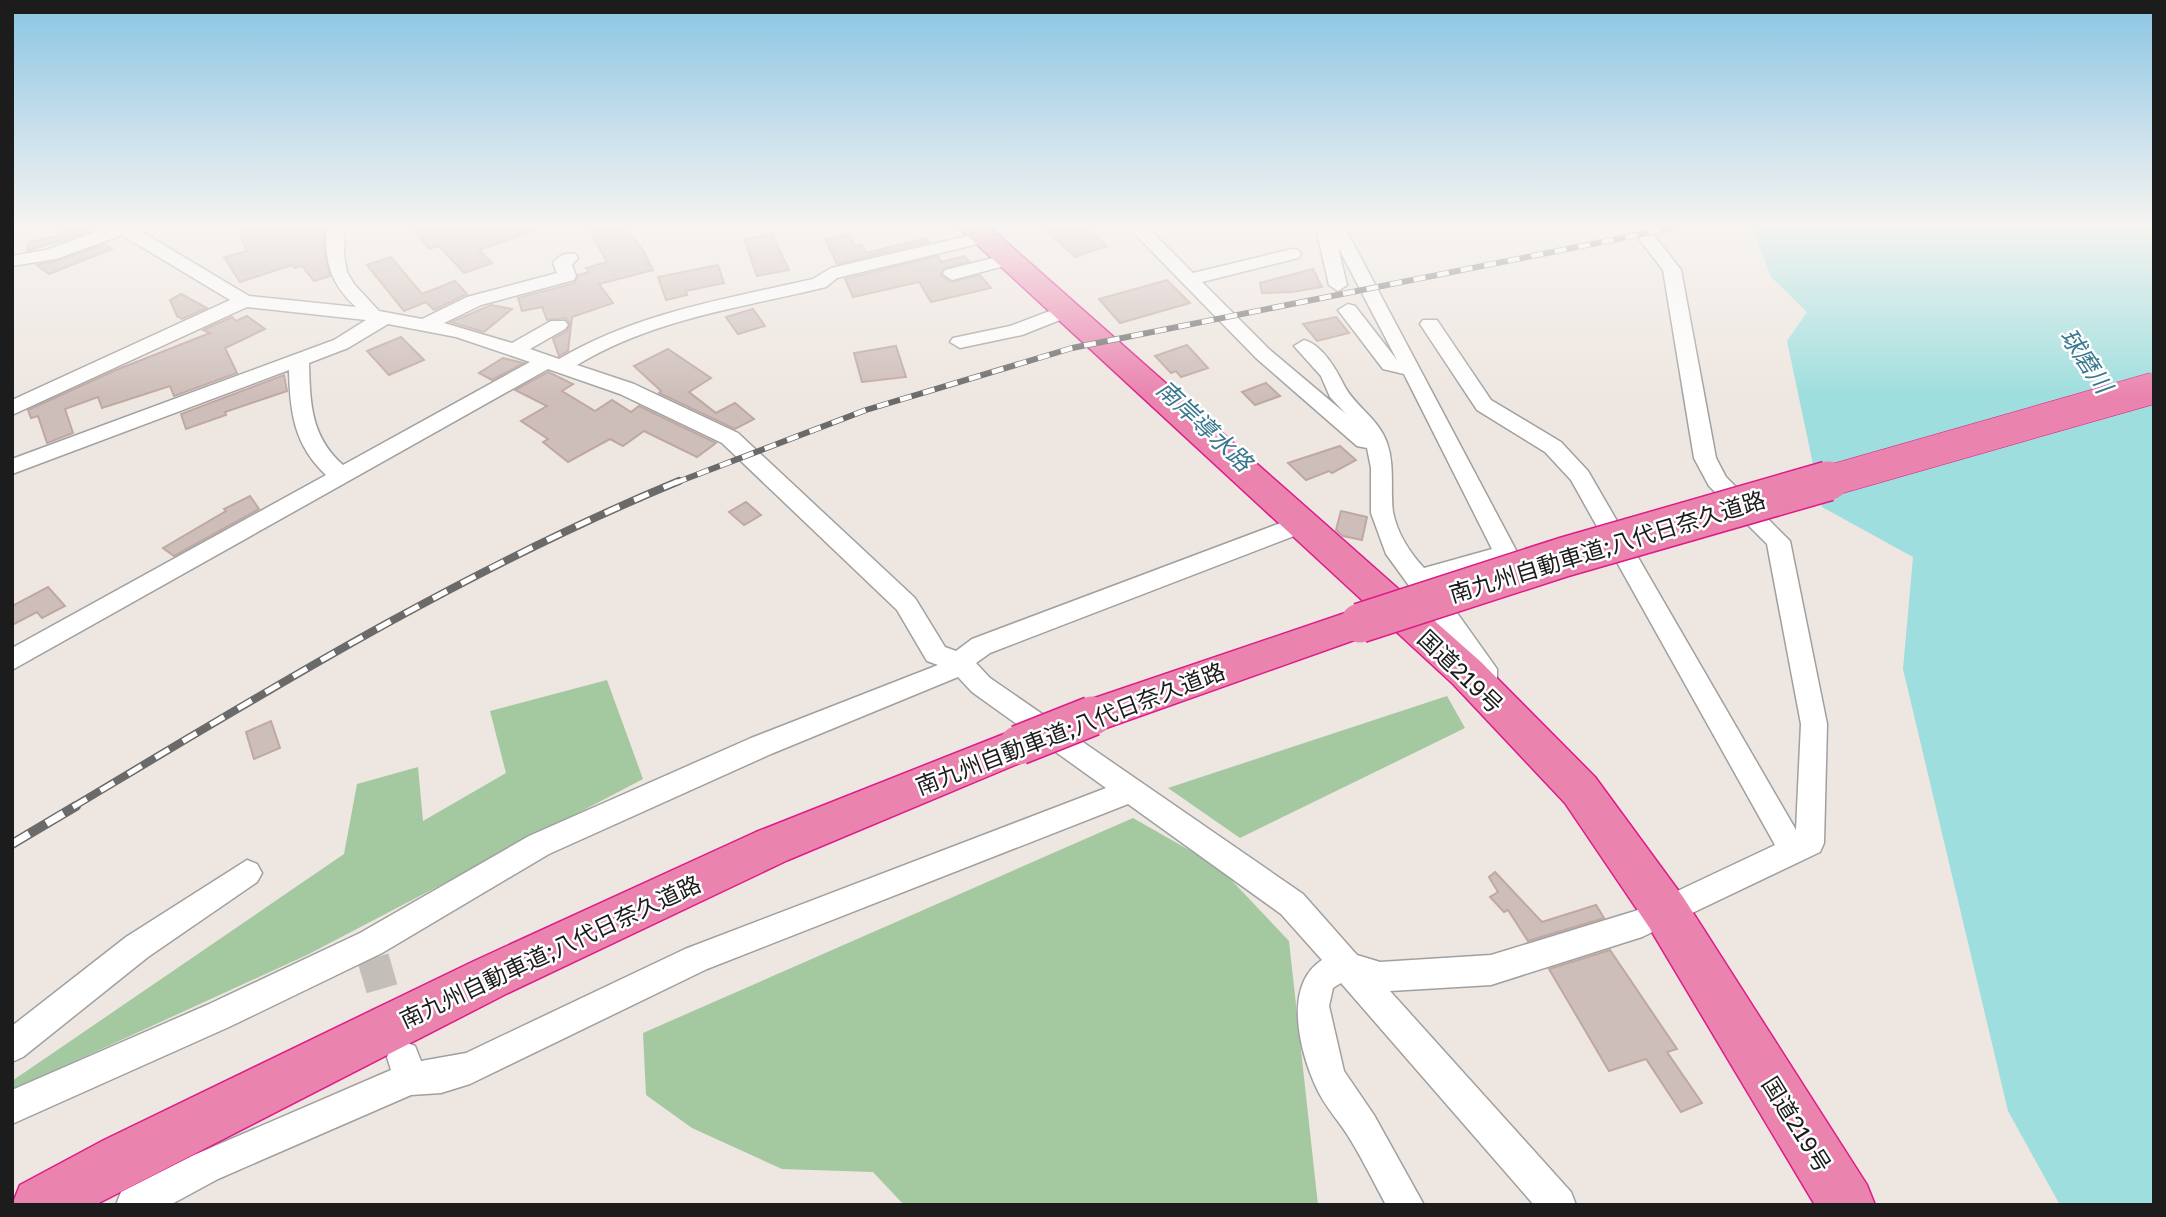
<svg xmlns="http://www.w3.org/2000/svg" width="2166" height="1217" font-family="'Golos Text','Noto Sans JP',sans-serif">
  <style>
    .cemetery { fill: #a4c8a0 }
    .water { fill: #9edede }
    .building { fill: #cebeba; stroke: #c0a8a2; stroke-width: 2 }
    .lines { fill: none; stroke-linecap: round; stroke-linejoin: round }
    .street-tunnel { stroke: #c4beb9; stroke-width: 32; stroke-dasharray: 32 16; stroke-linecap: butt }
    .street-casing { stroke: #a0a0a0; stroke-width: 3 }
    .highway-casing { stroke: #de1b8b; stroke-width: 3 }
    .street { fill: #fff; fill-rule: evenodd }
    .highway { fill: #ea83ae; fill-rule: evenodd }
    .rail-far2-casing { stroke: #6a6a6a; stroke-width: 6 }
    .rail-far1-casing { stroke: #6a6a6a; stroke-width: 8 }
    .rail-casing { stroke: #6a6a6a; stroke-width: 10 }
    .rail-far2 { stroke: #fff; stroke-width: 4.5; stroke-dasharray: 12; stroke-linecap: butt }
    .rail-far1 { stroke: #fff; stroke-width: 5; stroke-dasharray: 16; stroke-linecap: butt }
    .rail { stroke: #fff; stroke-width: 7; stroke-dasharray: 20; stroke-linecap: butt }
    .highway-bridge-far1-casing { stroke: #de1b8b; stroke-width: 32; stroke-linecap: butt }
    .highway-bridge-casing { stroke: #de1b8b; stroke-width: 42; stroke-linecap: butt }
    .highway-bridge-far1 { stroke: #ea83ae; stroke-width: 31 }
    .highway-bridge { stroke: #ea83ae; stroke-width: 39 }
    .labels { text-anchor: middle; dominant-baseline: central; stroke-width: 5; stroke-linejoin: round; paint-order: stroke }
    .street-label { font-size: 23px; fill: #1c1c1c; stroke: #fff }
    .water-label { font-size: 24px; font-style: italic; fill: #3a788f; stroke: #fff }
  </style>
  <rect width="100%" height="100%" fill="#eee6e0"/>
  <!-- cemetery -->
  <g class="cemetery">
    <polygon points="607,680 643,779 307,955 12,1090 12,1081 344,854 357,784 418,767 423,821 506,773 490,711"/>
    <polygon points="1447,696 1465,728 1240,838 1168,788"/>
    <polygon points="1133,818 1219,867 1289,941 1318,1205 904,1205 873,1172 782,1169 692,1128 646,1095 643,1033"/>
  </g>
  <!-- water -->
  <polygon class="water" points="1752,226 2154,226 2154,1205 2060,1205 2008,1111 1903,669 1913,557 1822,507 1787,341 1807,312 1771,277"/>
  <!-- building -->
  <g class="building">
    <polygon points="59,226 82,226 89,232 27,251 29,242 65,234"/>
    <polygon points="248,226 324,226 324,250 330,276 314,281 302,266 295,268 292,265 240,282 224,257 247,251 239,230"/>
    <polygon points="410,226 539,226 539,229 479,250 492,263 464,273 439,246 429,249"/>
    <polygon points="587,226 622,226 643,250 653,270 599,284 613,303 572,317 568,351 559,356 553,339 567,331 570,323 565,318 547,320 542,307 522,311 518,298 575,283 578,275 589,272 586,268 607,262"/>
    <polygon points="1042,226 1086,226 1107,246 1075,257"/>
    <polygon points="772,234 789,270 757,276 744,239"/>
    <polygon points="849,234 855,246 861,245 866,253 927,238 929,242 837,264 825,239"/>
    <polygon points="105,244 112,249 49,274 37,265 57,261"/>
    <polygon points="938,256 941,262 964,256 969,261 943,269 940,275 951,282 980,275 991,288 931,302 919,282 853,297 845,279"/>
    <polygon points="391,257 422,294 455,281 467,294 434,310 426,302 404,311 367,265"/>
    <polygon points="718,265 724,283 686,291 687,295 666,300 658,277"/>
    <polygon points="1313,269 1322,287 1292,292 1262,293 1260,283"/>
    <polygon points="1167,280 1190,303 1120,323 1099,299"/>
    <polygon points="181,294 207,308 182,319 177,316 170,300"/>
    <polygon points="491,305 512,309 484,332 451,322"/>
    <polygon points="753,309 765,326 738,334 726,317"/>
    <polygon points="247,316 265,329 225,348 237,373 174,396 170,386 102,408 98,397 65,409 73,433 47,443 38,416 31,418 28,410 116,370 210,333 203,330 232,317 236,321"/>
    <polygon points="1336,317 1349,333 1317,341 1303,324"/>
    <polygon points="401,337 424,360 389,375 367,351"/>
    <polygon points="1187,345 1208,368 1181,377 1176,371 1171,373 1155,356"/>
    <polygon points="896,346 906,377 862,382 854,353"/>
    <polygon points="668,349 711,378 689,392 716,413 735,403 754,419 735,429 659,393 661,391 634,366"/>
    <polygon points="503,358 524,363 492,380 479,373"/>
    <polygon points="548,372 573,384 562,391 595,411 612,400 631,412 639,406 716,443 697,457 644,431 623,446 610,439 568,462 543,442 548,439 521,421 547,406 515,390"/>
    <polygon points="284,375 287,391 225,412 226,415 186,429 181,414"/>
    <polygon points="1266,383 1280,396 1255,405 1242,392"/>
    <polygon points="1340,446 1356,460 1332,473 1329,471 1306,480 1288,463"/>
    <polygon points="250,496 259,509 174,556 163,548 226,511 224,509"/>
    <polygon points="746,502 761,515 744,525 729,512"/>
    <polygon points="1341,511 1367,517 1362,540 1343,536 1336,530"/>
    <polygon points="48,587 65,606 42,618 37,612 12,625 12,606"/>
    <polygon points="271,721 280,748 254,759 246,732"/>
    <polygon points="1495,872 1542,922 1596,905 1604,918 1528,941 1508,910 1504,912 1490,897 1498,892 1489,877"/>
    <polygon points="1610,950 1677,1049 1667,1052 1702,1103 1681,1112 1646,1059 1609,1071 1549,969"/>
  </g>
  <g class="lines">
    <!-- street-tunnel -->
    <polyline class="street-tunnel" points="373,958 396,1036"/>
    <defs>
      <g id="street">
        <path d="M112 226H139L137 229 249 296 356 307C330 284 324 260 327 226H345L344 255 347 272 354 284 379 311 422 319 467 297 557 273 553 263C559 255 566 252 575 254L578 258 572 265 576 276 574 280 481 305 444 323 512 343 551 321H565L568 325 565 329 530 349 559 359C637 313 725 299 813 279L831 268 984 232 990 233 993 237 990 241 837 278 826 287C740 308 653 319 577 365L634 384 738 433 915 598 945 647 956 651 972 639 1291 519H1307L1310 525 1307 531 990 653 976 663 990 678 1303 894 1357 955 1380 962 1491 955 1635 911 1775 845 1571 480 1545 452 1477 410 1420 324 1423 320H1437L1491 400 1561 442 1588 471 1796 830 1801 724 1767 544 1709 486 1694 458 1663 270 1629 226H1647L1681 270 1716 458 1726 477 1790 541 1827 724 1824 843 1820 852 1642 937 1491 985 1390 991 1571 1192 1576 1205H1534L1341 983 1333 988 1329 1006 1344 1071 1374 1115 1424 1205H1386C1374 1183 1363 1160 1350 1139 1340 1122 1325 1107 1317 1089 1300 1053 1282 986 1322 960L1281 914 1128 804 707 969 470 1084 441 1093 411 1095 218 1179 170 1205H116L121 1192 194 1155 391 1070 387 1057 391 1046 403 1041 415 1046 421 1061 466 1053 685 949 1106 788 972 692 958 677 771 754 549 854 382 953 229 1027 12 1124V1090L207 1005 360 933 529 836 751 738 938 665 927 661 897 610 722 443 620 394 548 369 12 670V648L326 475C294 445 290 412 289 370L12 474V459L334 340 366 320 247 307 12 415V400L230 300 122 235 56 259 12 266V256L46 250ZM388 324 456 337 530 362 343 465C311 437 310 404 309 363L348 348Z"/>
        <path d="M1127 226H1146L1193 273 1292 249 1298 250 1301 254 1298 258 1202 282 1270 350 1346 414 1330 397 1321 376 1294 346 1304 340C1323 345 1337 371 1345 387 1356 407 1379 419 1387 443 1395 466 1390 489 1393 512 1397 533 1410 553 1424 568L1492 549 1404 374 1383 369 1338 310 1348 304 1355 306 1397 360 1338 247 1347 285 1338 291 1329 285 1316 228 1344 226 1518 554 1514 560 1435 582 1497 669V685L1493 692 1484 695 1475 692 1471 685V671L1386 554 1371 513V468L1367 448 1357 446 1256 358Z"/>
        <polygon points="1009,254 1018,259 1015,263 952,280 943,274 945,270"/>
        <polygon points="1063,306 1073,312 1070,316 1022,335 960,348 950,342 953,338 1010,326"/>
        <polygon points="247,860 257,864 262,873 257,882 148,957 23,1057 12,1062 12,1026 126,937"/>
      </g>
      <g id="highway">
        <polygon points="957,226 988,226 1481,662 1595,777 1683,897 1867,1185 1875,1205 1815,1205 1649,927 1565,803 1453,684"/>
        <polygon points="1360,608 1374,613 1379,623 1374,633 1092,733 1077,728 1071,716 1077,704"/>
        <polygon points="1019,728 1034,733 1040,745 1034,757 788,860 506,994 95,1205 12,1205 20,1185 104,1140 472,962 756,832"/>
      </g>
    </defs>
    <!-- street casing -->
    <use href="#street" class="street-casing"/>
    <!-- highway casing -->
    <use href="#highway" class="highway-casing"/>
    <!-- street -->
    <use href="#street" class="street"/>
    <!-- highway -->
    <use href="#highway" class="highway"/>
    <defs>
      <polyline id="rail-far2" points="675,483 866,410 1072,348 1682,226"/>
      <path id="rail-far1" d="M73 807C270 689 466 569 679 481"/>
      <polyline id="rail" points="12,844 76,806"/>
    </defs>
    <!-- rail-far2 casing -->
    <use href="#rail-far2" class="rail-far2-casing"/>
    <!-- rail-far1 casing -->
    <use href="#rail-far1" class="rail-far1-casing"/>
    <!-- rail casing -->
    <use href="#rail" class="rail-casing"/>
    <!-- rail-far2 -->
    <use href="#rail-far2" class="rail-far2"/>
    <!-- rail-far1 -->
    <use href="#rail-far1" class="rail-far1"/>
    <!-- rail -->
    <use href="#rail" class="rail"/>
    <defs>
      <polyline id="highway-bridge-far1" points="1822,483 2154,388"/>
      <g id="highway-bridge">
        <polyline points="1360,623 1564,557 1828,481"/>
        <polyline points="1019,745 1092,716"/>
      </g>
    </defs>
    <!-- highway-bridge-far1 casing -->
    <use href="#highway-bridge-far1" class="highway-bridge-far1-casing"/>
    <!-- highway-bridge casing -->
    <use href="#highway-bridge" class="highway-bridge-casing"/>
    <!-- highway-bridge-far1 -->
    <use href="#highway-bridge-far1" class="highway-bridge-far1"/>
    <!-- highway-bridge -->
    <use href="#highway-bridge" class="highway-bridge"/>
  </g>
  <!-- sky -->
  <linearGradient id="sky" x2="0" y2="1"><stop stop-color="#8ac5e4"/><stop offset="0.57" stop-color="#f7f4f1"/><stop offset="1" stop-color="#f7f4f1" stop-opacity="0"/></linearGradient>
  <rect width="2166" height="397" fill="url(#sky)"/>
  <g class="labels">
    <!-- street labels -->
    <g class="street-label">
      <text transform="translate(1607 546) rotate(-17)">南九州自動車道;八代日奈久道路</text>
      <text transform="translate(1461 671) rotate(44)">国道219号</text>
      <text transform="translate(1070 728) rotate(-21)">南九州自動車道;八代日奈久道路</text>
      <text transform="translate(550 951) rotate(-25)">南九州自動車道;八代日奈久道路</text>
      <text transform="translate(1797 1124) rotate(58)">国道219号</text>
    </g>
    <!-- water labels -->
    <g class="water-label">
      <text transform="translate(2087 360) rotate(56)">球磨川</text>
      <text transform="translate(1205 425) rotate(43)">南岸導水路</text>
    </g>
  </g>
  <!-- border -->
  <rect width="2166" height="1217" fill="none" stroke="#1c1c1c" stroke-width="28"/>
</svg>
